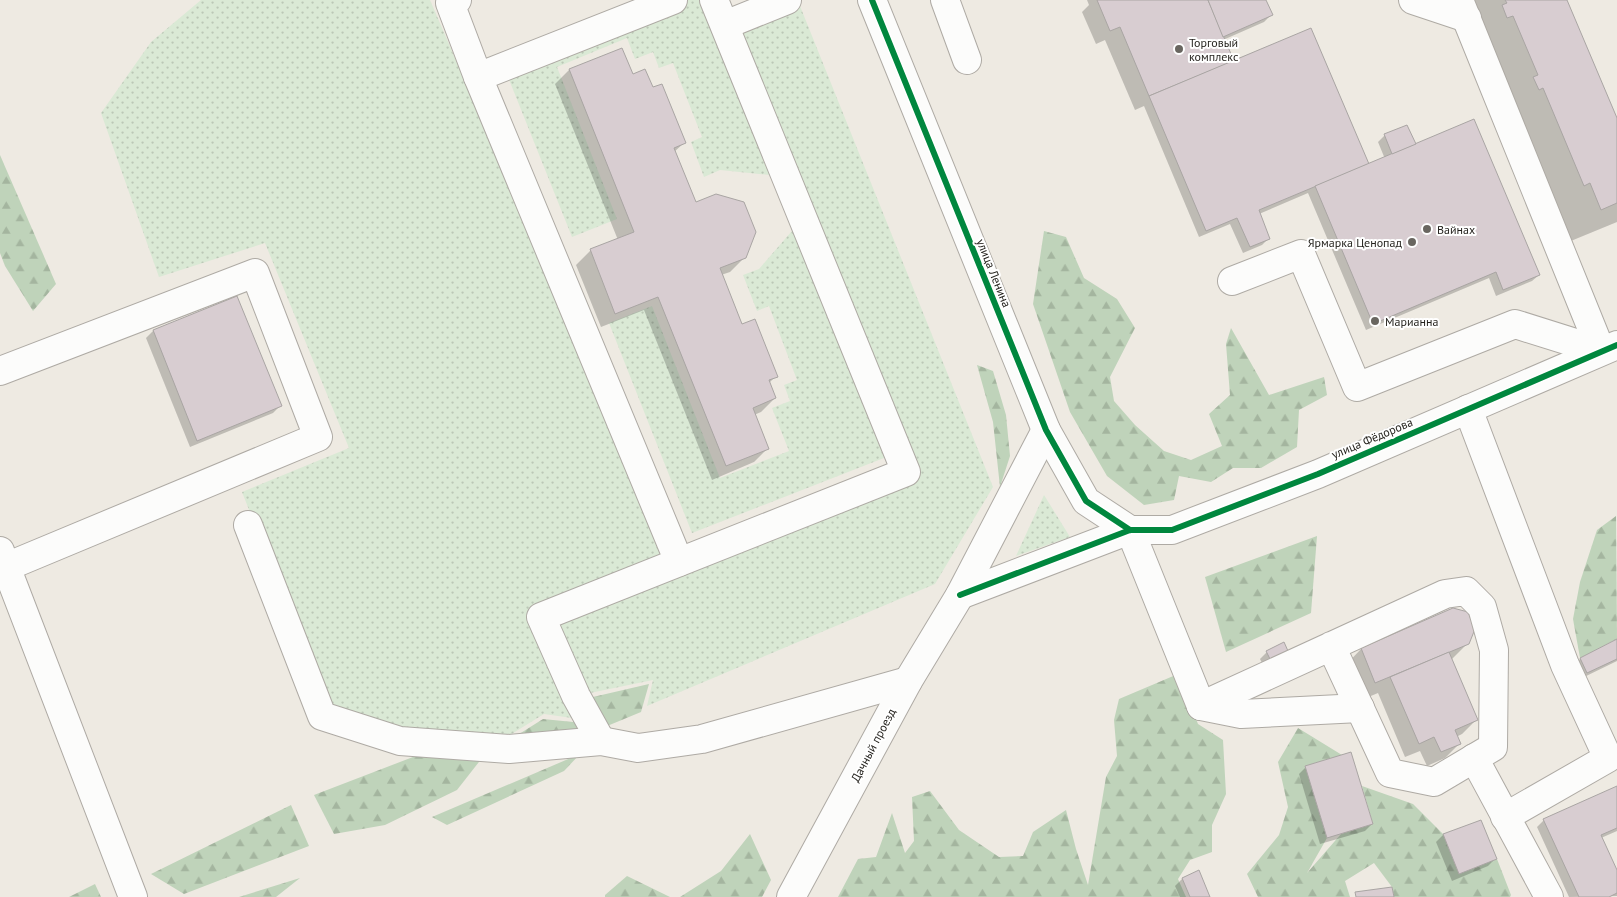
<svg xmlns="http://www.w3.org/2000/svg" width="1617" height="897" font-family="'PT Sans',sans-serif">
  <style>
    .grass { fill: url(#grass-dots) }
    .forest { fill: url(#forest-firs) }
    .shadow { fill: #0003 }
    .building { fill: #d8cdd1; stroke: #a9a5a3 }
    .lines { fill: none; stroke-linecap: round; stroke-linejoin: round }
    .minor-casing { stroke: #aeaaa4; stroke-width: 30 }
    .minor { stroke: #fcfcfb; stroke-width: 28 }
    .cycleway-casing { stroke: #fff; stroke-width: 9 }
    .cycleway { stroke: #00873e; stroke-width: 6 }
    .poi-dot { fill: #696660; stroke: #fff; stroke-width: 2 }
    .labels { text-anchor: middle; dominant-baseline: central; stroke-width: 4; stroke-linejoin: round; paint-order: stroke }
    .poi-label { font-size: 12px; fill: #211f1a; stroke: #fff; text-anchor: start }
    .street-label { font-size: 12px; fill: #211f1a; stroke: #fff }
  </style>
  <defs>
    <pattern id="grass-dots" width="8" height="8" patternUnits="userSpaceOnUse" patternTransform="scale(1.25)"><rect width="8" height="8" fill="#dae9d5"/><path d="M2 2h.1M6 6h.1" fill="none" stroke="#bbc7b6" stroke-width="1.8" stroke-linecap="round"/></pattern>
    <pattern id="forest-firs" width="22" height="20" patternUnits="userSpaceOnUse" patternTransform="scale(1.25)"><rect width="22" height="20" fill="#bfd3ba"/><path d="M5 1l3.5 6h-7zM16 11l3.5 6h-7z" fill="#a4b59f"/></pattern>
  </defs>
  <rect width="100%" height="100%" fill="#eeeae2"/>
  <!-- grass -->
  <g class="grass">
    <polygon points="201,0 430,0 670,557 537,614 579,707 572,718 544,714 510,735 515,744 401,734 328,710 242,492 349,448 265,243 159,277 101,113 151,42"/>
    <polygon points="686,0 709,0 780,176 720,170 704,177 691,142 702,137 673,63 659,68 653,52 635,59 627,38 557,67 617,219 572,237 506,72"/>
    <polygon points="800,6 993,487 935,584 647,706 653,680 590,693 555,617 914,474 737,32"/>
    <polygon points="798,224 889,456 692,533 609,323 652,306 720,478 789,451 772,408 790,401 784,385 797,380 769,306 757,311 743,275 759,269"/>
    <polygon points="1044,495 1070,537 1016,556"/>
  </g>
  <!-- forest -->
  <g class="forest">
    <polygon points="0,155 56,284 33,311 5,266 0,253"/>
    <polygon points="1044,231 1066,237 1084,278 1117,299 1135,328 1110,377 1114,401 1135,425 1164,451 1191,460 1222,446 1209,414 1230,395 1226,344 1231,328 1269,395 1324,377 1327,395 1299,410 1297,447 1261,468 1233,468 1211,482 1179,476 1174,500 1144,505 1107,476 1070,412 1033,304"/>
    <polygon points="977,365 993,371 1006,415 1010,456 1000,487 993,422"/>
    <polygon points="1616,516 1617,639 1580,658 1573,619 1580,582 1597,530"/>
    <polygon points="1317,536 1311,613 1226,652 1205,577"/>
    <polygon points="1178,674 1198,724 1223,740 1226,794 1212,825 1212,852 1190,860 1178,879 1186,897 838,897 858,859 876,857 892,813 905,853 914,841 912,797 930,791 959,830 999,857 1023,856 1033,832 1066,810 1076,849 1088,885 1106,777 1117,756 1114,720 1119,699"/>
    <polygon points="649,684 641,712 537,755 516,736 543,719 573,722 593,697"/>
    <polygon points="1298,728 1342,755 1305,766 1327,838 1307,873 1341,834 1373,824 1362,786 1413,804 1443,834 1459,874 1497,859 1511,895 1510,897 1394,897 1392,887 1374,863 1345,881 1350,897 1258,897 1247,874 1279,835 1288,807 1278,762"/>
    <polygon points="493,744 457,790 385,825 334,834 314,795 426,752"/>
    <polygon points="580,754 564,771 447,825 432,817"/>
    <polygon points="291,805 309,846 184,894 151,874"/>
    <polygon points="750,834 771,880 762,897 680,897 721,871"/>
    <polygon points="627,876 670,897 605,897 605,895"/>
    <polygon points="300,878 276,897 239,897"/>
    <polygon points="95,884 101,897 69,897"/>
  </g>
  <!-- shadow -->
  <g class="shadow">
    <polygon points="1087,0 1265,0 1271,15 1264,22 1223,40 1232,60 1368,166 1385,159 1378,142 1385,135 1415,146 1539,275 1532,281 1496,296 1489,278 1366,330 1308,193 1259,214 1269,238 1262,245 1243,253 1230,224 1199,237 1144,106 1135,110 1105,40 1096,44 1082,12 1089,5"/>
    <polygon points="1457,0 1566,0 1617,121 1617,222 1566,243"/>
    <polygon points="569,70 632,76 652,89 684,143 674,152 695,203 745,257 730,272 721,275 742,326 776,376 769,383 775,398 761,412 754,415 768,448 754,462 712,480 644,310 601,327 576,265 590,251 618,240 555,84"/>
    <polygon points="236,298 280,406 273,413 190,447 146,338 153,331"/>
    <polygon points="1454,609 1468,643 1451,660 1476,720 1462,734 1456,737 1459,744 1445,758 1427,766 1420,751 1405,757 1378,693 1354,703 1341,670 1361,649"/>
    <polygon points="1617,641 1617,661 1580,679 1573,666 1580,659"/>
    <polygon points="1286,650 1279,657 1263,665 1260,659 1267,652"/>
    <polygon points="1306,767 1372,824 1365,831 1320,844 1299,774"/>
    <polygon points="1617,787 1617,831 1601,838 1617,873 1617,896 1569,897 1537,827 1544,820"/>
    <polygon points="1480,821 1495,859 1488,866 1452,881 1436,842 1443,835"/>
    <polygon points="1182,879 1209,897 1180,897 1175,886"/>
  </g>
  <!-- building -->
  <g class="building">
    <polygon points="1097,0 1208,0 1234,61 1149,96 1120,27 1110,31"/>
    <polygon points="1208,0 1266,0 1273,15 1223,37"/>
    <polygon points="1505,0 1567,0 1617,118 1617,203 1601,210 1590,183 1584,186 1543,88 1539,90 1533,77 1538,75 1513,16 1507,18 1502,5 1507,3"/>
    <polygon points="1311,28 1369,164 1259,210 1270,239 1250,247 1237,218 1206,231 1149,96"/>
    <polygon points="622,48 633,74 645,69 653,87 662,84 686,143 674,148 696,202 716,194 744,202 756,232 746,258 720,268 742,324 755,319 778,377 769,380 776,398 753,408 769,449 726,466 658,297 615,314 590,249 634,232 569,69"/>
    <polygon points="1474,119 1540,275 1503,290 1496,272 1373,324 1315,186"/>
    <polygon points="1407,125 1416,144 1392,154 1384,134"/>
    <polygon points="237,296 282,406 197,441 153,330"/>
    <polygon points="1453,608 1468,612 1475,629 1469,644 1375,683 1361,648"/>
    <polygon points="1617,639 1617,659 1587,673 1580,658"/>
    <polygon points="1284,642 1288,651 1270,659 1266,651"/>
    <polygon points="1449,652 1478,720 1455,730 1461,744 1441,752 1434,737 1419,744 1390,677"/>
    <polygon points="1351,752 1373,824 1327,838 1305,766"/>
    <polygon points="1617,786 1617,828 1601,835 1617,870 1617,893 1609,897 1579,897 1543,819"/>
    <polygon points="1481,820 1497,859 1459,874 1443,834"/>
    <polygon points="1199,870 1210,897 1190,897 1182,878"/>
    <polygon points="1392,887 1394,897 1356,897 1355,892"/>
  </g>
  <g class="lines">
    <defs>
      <g id="minor">
        <polyline points="457,0 450,3 478,77 679,562"/>
        <polyline points="872,0 1046,430 1086,501 1130,530"/>
        <polyline points="945,0 967,60"/>
        <polyline points="1413,0 1467,18"/>
        <polyline points="1459,0 1601,351"/>
        <polyline points="725,25 787,0"/>
        <polyline points="478,77 673,0"/>
        <polyline points="1232,281 1301,254 1357,387 1515,324 1601,351"/>
        <polyline points="0,371 255,273 318,437 6,567"/>
        <polyline points="1468,409 1565,665 1608,758 1505,817"/>
        <polyline points="248,525 322,716 400,741 509,749 601,741 638,748 702,739 908,681"/>
        <polyline points="1130,530 1201,706"/>
        <polyline points="0,551 133,897"/>
        <polyline points="960,595 1130,530 1172,530 1318,474 1617,345"/>
        <polyline points="1201,706 1445,594 1466,591 1482,607 1494,650 1493,747 1434,782 1390,773 1331,646"/>
        <polyline points="1201,706 1241,714 1360,708"/>
        <polyline points="601,741 576,696 541,617 906,472 714,0"/>
        <polyline points="1474,758 1549,897"/>
        <polyline points="791,897 908,681 960,595 1046,430"/>
      </g>
    </defs>
    <!-- minor casing -->
    <use href="#minor" class="minor-casing"/>
    <!-- minor -->
    <use href="#minor" class="minor"/>
    <defs>
      <g id="cycleway">
        <polyline points="872,0 1046,430 1086,501 1130,530"/>
        <polyline points="960,595 1130,530 1172,530 1318,474 1617,345"/>
      </g>
    </defs>
    <!-- cycleway casing -->
    <use href="#cycleway" class="cycleway-casing"/>
    <!-- cycleway -->
    <use href="#cycleway" class="cycleway"/>
  </g>
  <!-- markers -->
  <g class="poi-dot">
    <circle cx="1179" cy="49" r="5"/>
    <circle cx="1427" cy="229" r="5"/>
    <circle cx="1412" cy="242" r="5"/>
    <circle cx="1375" cy="321" r="5"/>
  </g>
  <g class="labels">
    <!-- poi labels -->
    <g class="poi-label">
      <text x="1189" y="42">Торговый<tspan x="1189" dy="14">комплекс</tspan></text>
      <text x="1437" y="229">Вайнах</text>
      <text x="1402" y="242" text-anchor="end">Ярмарка Ценопад</text>
      <text x="1385" y="321">Марианна</text>
    </g>
    <!-- street labels -->
    <g class="street-label">
      <text transform="translate(994 273) rotate(68)">улица Ленина</text>
      <text transform="translate(1372 438) rotate(-23)">улица Фёдорова</text>
      <text transform="translate(873 745) rotate(-62)">Дачный проезд</text>
    </g>
  </g>
</svg>
